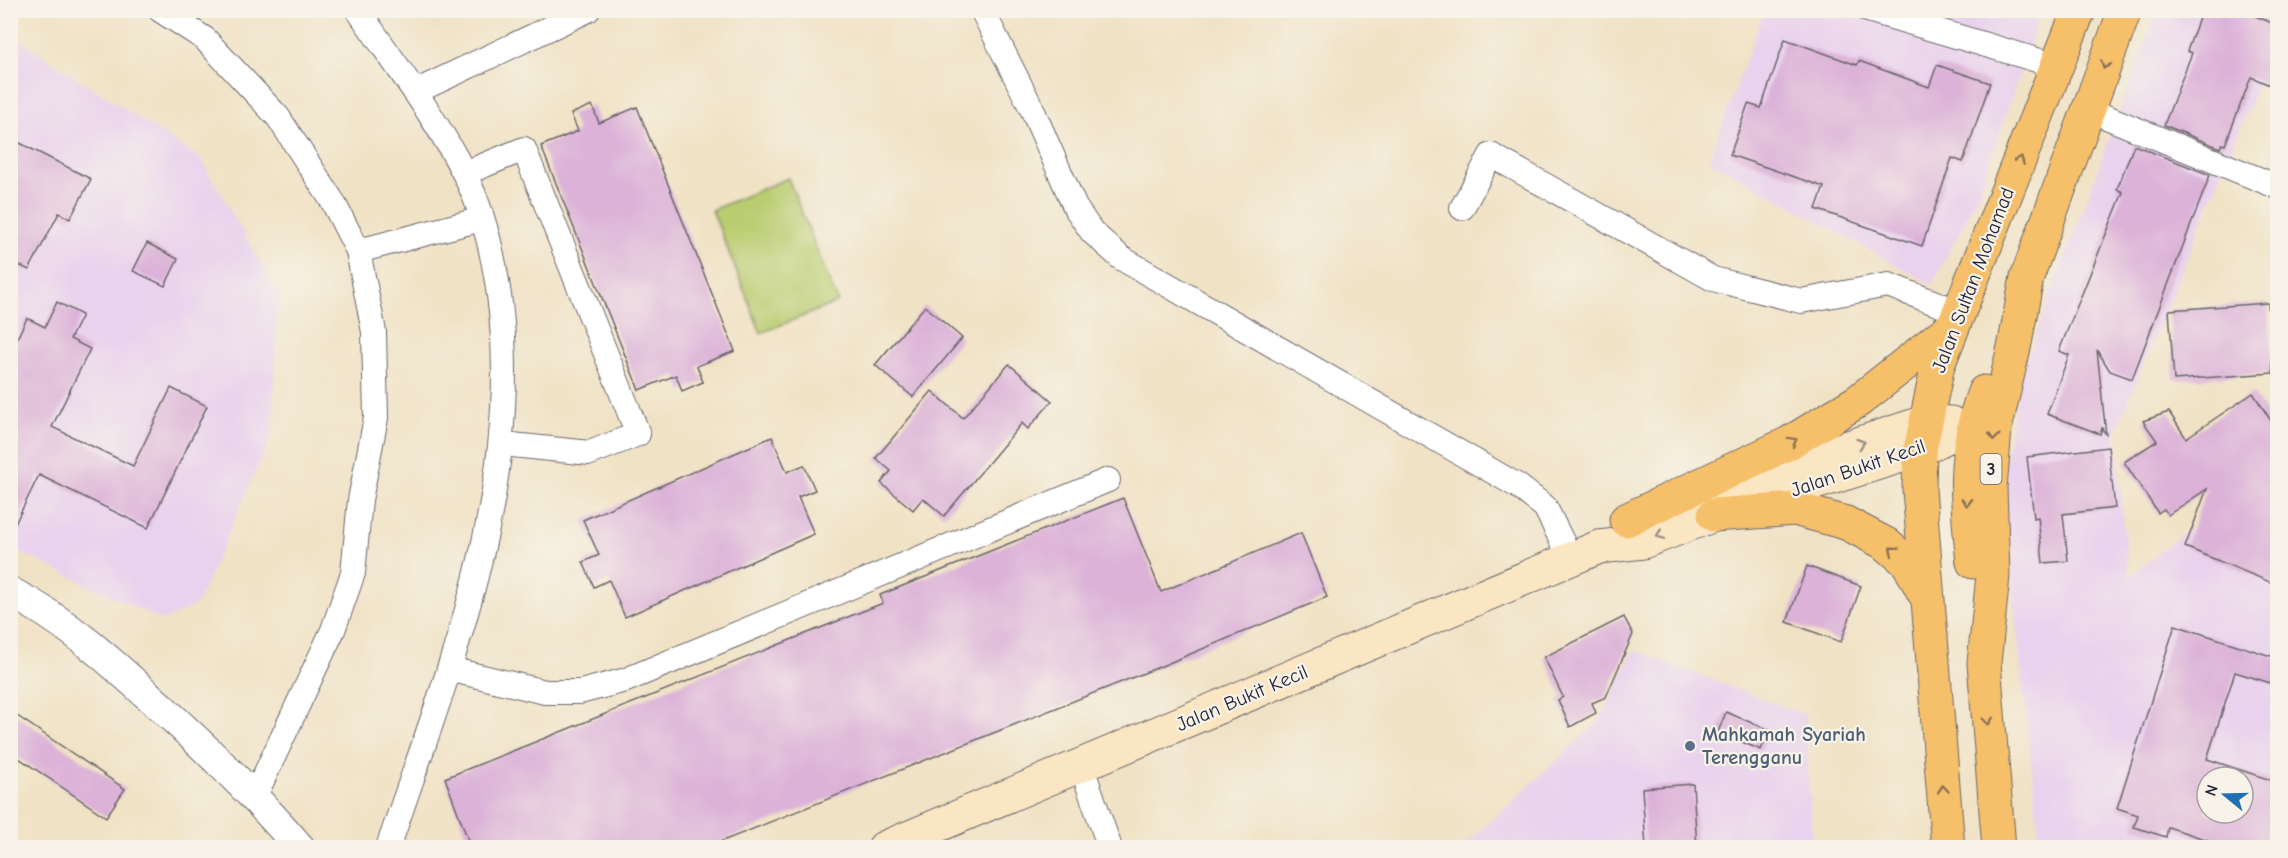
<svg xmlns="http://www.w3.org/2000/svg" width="2288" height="858" font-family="'Comic Neue',sans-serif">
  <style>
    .built { fill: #e9d2ed; fill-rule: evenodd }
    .green { fill: #bacc70; stroke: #6e7756; stroke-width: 1.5 }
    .building { fill: #dcb2d8; fill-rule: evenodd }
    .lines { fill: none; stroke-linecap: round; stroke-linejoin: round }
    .minor-casing { stroke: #6a656b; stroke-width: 26 }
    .tertiary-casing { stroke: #6a656b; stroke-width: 32 }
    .secondary-casing { stroke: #6a656b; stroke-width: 35 }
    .trunk-casing { stroke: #6a656b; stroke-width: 35 }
    .minor { stroke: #fff; stroke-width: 24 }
    .tertiary { stroke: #fff; stroke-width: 30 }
    .secondary { stroke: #fbe6c4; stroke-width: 33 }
    .trunk { stroke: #f6c06b; stroke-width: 33 }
    .oneway { stroke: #8c7153 }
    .oneway2 { stroke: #998e86 }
    .service-dot { fill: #5c6f8a; stroke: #f7f3e8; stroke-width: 2 }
    .labels { text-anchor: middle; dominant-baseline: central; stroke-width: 4.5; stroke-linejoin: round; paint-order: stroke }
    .shield { fill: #f7f3e8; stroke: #62616f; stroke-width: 1.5 }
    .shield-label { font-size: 18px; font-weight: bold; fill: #22223b }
    .street-label { font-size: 20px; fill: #22223b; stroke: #f7f3e8 }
    .service-label { font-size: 20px; font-weight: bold; fill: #4e5e75; stroke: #f7f3e8; text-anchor: start }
  </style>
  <rect width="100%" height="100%" fill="#f7f3e8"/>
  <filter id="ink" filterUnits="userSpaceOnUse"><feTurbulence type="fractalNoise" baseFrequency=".0167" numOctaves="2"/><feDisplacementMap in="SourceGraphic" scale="12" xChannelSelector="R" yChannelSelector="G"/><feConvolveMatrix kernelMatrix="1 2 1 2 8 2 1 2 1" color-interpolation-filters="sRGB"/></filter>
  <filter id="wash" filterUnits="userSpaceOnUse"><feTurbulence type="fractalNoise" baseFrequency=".008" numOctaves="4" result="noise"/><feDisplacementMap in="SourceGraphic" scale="24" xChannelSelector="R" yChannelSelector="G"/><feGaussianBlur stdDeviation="1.35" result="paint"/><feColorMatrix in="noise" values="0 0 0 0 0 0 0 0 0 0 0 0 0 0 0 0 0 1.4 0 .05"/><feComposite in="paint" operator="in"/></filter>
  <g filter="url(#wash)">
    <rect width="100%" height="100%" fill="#f0e2c5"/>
    <!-- built -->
    <g class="built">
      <polygon points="1764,11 2041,11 1979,193 1932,285 1709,160"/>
      <path d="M2157 11H2277V38L2115 433 2129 577 2277 458V847H2040L2001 483 2020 377ZM2207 777H2243V813H2207Z"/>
      <polygon points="10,34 201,159 278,293 272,434 197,604 163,621 11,548"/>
      <polygon points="1634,650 1805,715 1813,847 1462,848 1599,721"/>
    </g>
    <!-- green -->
    <polygon class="green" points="788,178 838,302 761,333 712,210"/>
    <g id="blocks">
      <!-- building -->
      <g class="building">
        <polygon points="2202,10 2241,10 2277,25 2277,88 2251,77 2225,145 2222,144 2220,148 2164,125 2192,53 2187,51"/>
        <polygon points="1785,39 1857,65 1859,61 1929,87 1937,65 1990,83 1963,162 1952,158 1922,246 1816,209 1824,187 1730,155 1748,104 1761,108"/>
        <polygon points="592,105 599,123 637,107 735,351 697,366 703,382 682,391 676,375 639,390 541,146 578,131 571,114"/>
        <polygon points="10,138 91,179 70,219 59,213 29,270 10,261"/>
        <polygon points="2134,145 2210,175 2132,379 2110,371 2097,350 2106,435 2102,428 2100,434 2047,414 2069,355 2059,351 2123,192 2117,189"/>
        <polygon points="147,243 178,259 165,286 133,271"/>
        <polygon points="57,302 82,315 70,339 90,349 52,427 133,466 171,388 207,406 148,528 39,475 10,534 10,353 27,318 45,327"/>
        <polygon points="2268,303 2273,373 2174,380 2169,310"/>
        <polygon points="925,306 962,338 913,397 875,365"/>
        <polygon points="1009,364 1052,401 1028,429 1022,423 944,516 923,498 913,510 881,483 891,471 876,458 932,391 963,418"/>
        <polygon points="2253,393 2277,430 2277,585 2185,547 2207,489 2168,515 2164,509 2158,513 2124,462 2157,441 2143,421 2169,412 2186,438"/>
        <polygon points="772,437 787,472 804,465 815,490 798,497 814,534 625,617 609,580 594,587 583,562 599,555 583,520"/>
        <polygon points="2108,447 2115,508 2063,514 2068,561 2043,563 2038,517 2034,518 2027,457"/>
        <polygon points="1123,498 1161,592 1301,533 1327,597 1164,665 705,848 471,848 445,778 883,603 880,595"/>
        <polygon points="1807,566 1861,586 1841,642 1787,622"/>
        <polygon points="1624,617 1633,634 1606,697 1592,703 1596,713 1570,727 1558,700 1563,697 1544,657"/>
        <path d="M2175 625 2277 658V685L2235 672 2207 759 2277 782V848H2232L2168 827 2166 837 2134 827 2138 815 2117 808ZM2207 777H2243V813H2207Z"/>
        <polygon points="10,711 125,789 106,817 10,752"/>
        <polygon points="1726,712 1769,730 1761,750 1718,732"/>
        <polygon points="1693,784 1697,848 1646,848 1642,788"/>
      </g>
    </g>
  </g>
  <g filter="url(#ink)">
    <use href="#blocks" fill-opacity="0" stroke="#6a656b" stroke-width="1.5"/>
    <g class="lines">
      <defs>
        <g id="minor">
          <polyline points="160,10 205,39 278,117 333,202 358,251 374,332 376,418 360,500 353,573 333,630 254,798"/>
          <path d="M358 10C394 63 435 116 464 173 486 216 496 265 501 312 520 499 447 674 388 848"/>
          <polyline points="982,10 1032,109 1075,207 1092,232 1121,258 1518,486 1545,507 1571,559"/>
          <polyline points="1868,10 2057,66"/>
          <polyline points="415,92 588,10"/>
          <polyline points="2089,110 2278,187"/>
          <polyline points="465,173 524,149 638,434 590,453 502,444"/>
          <polyline points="1462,208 1491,155 1713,279 1801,301 1888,285 1959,312"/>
          <polyline points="358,251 482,219"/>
          <polyline points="449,669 545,692 580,692 626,680 1108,480"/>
          <polyline points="1081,765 1110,848"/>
        </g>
        <path id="tertiary" d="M10 592C64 619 108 659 152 699 204 746 254 794 300 848"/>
        <g id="secondary">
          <polyline points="1711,492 1925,422 1951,423"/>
          <polyline points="884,848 1599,547 1643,542 1714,515 1920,450 1973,423"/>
        </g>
        <g id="trunk">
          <polyline points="1714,515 1795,509 1846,523 1886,544 1908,563 1924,593"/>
          <polyline points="1626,520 1789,443 1858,401 1953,326"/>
          <path d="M1973 562C1966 500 1962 451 1984 392"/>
          <polyline points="1948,848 1919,489 1920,450 1938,365 2079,10"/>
          <polyline points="1999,848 1984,663 1993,576 1990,488 1995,429 2015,343 2027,277 2125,10"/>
        </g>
      </defs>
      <!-- minor casing -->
      <use href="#minor" class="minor-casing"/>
      <!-- tertiary casing -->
      <use href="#tertiary" class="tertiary-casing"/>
      <!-- secondary casing -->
      <use href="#secondary" class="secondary-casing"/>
      <!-- trunk casing -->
      <use href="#trunk" class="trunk-casing"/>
      <!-- minor -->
      <use href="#minor" class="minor"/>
      <!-- tertiary -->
      <use href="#tertiary" class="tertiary"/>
      <!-- secondary -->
      <use href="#secondary" class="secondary"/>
      <!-- trunk -->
      <use href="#trunk" class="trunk"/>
    </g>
    <!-- one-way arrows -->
    <defs><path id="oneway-chevron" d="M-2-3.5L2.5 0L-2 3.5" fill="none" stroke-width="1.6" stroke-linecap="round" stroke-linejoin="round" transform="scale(1.5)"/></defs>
    <g class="oneway">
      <use href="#oneway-chevron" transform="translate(2105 65) rotate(110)"/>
      <use href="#oneway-chevron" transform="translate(2020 160) rotate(-68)"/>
      <use href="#oneway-chevron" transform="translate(1994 437) rotate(95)"/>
      <use href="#oneway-chevron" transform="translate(1793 441) rotate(-29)"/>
      <use href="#oneway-chevron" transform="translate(1967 502) rotate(89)"/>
      <use href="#oneway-chevron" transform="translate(1893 550) rotate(-140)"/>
      <use href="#oneway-chevron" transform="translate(1988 721) rotate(85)"/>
      <use href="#oneway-chevron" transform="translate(1943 789) rotate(-95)"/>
    </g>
    <g class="oneway2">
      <use href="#oneway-chevron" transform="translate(1861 443) rotate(-18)"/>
      <use href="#oneway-chevron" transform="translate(1660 535) rotate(159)"/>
    </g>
  </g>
  <!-- markers -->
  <circle class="service-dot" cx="1690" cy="746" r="6"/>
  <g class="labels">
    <!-- shield labels -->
    <rect class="shield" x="1980.5" y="454" width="21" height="30" rx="4.5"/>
    <g class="shield-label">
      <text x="1991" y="469">3</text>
    </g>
    <!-- street labels -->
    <g class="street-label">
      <text transform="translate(1973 280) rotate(-69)">Jalan Sultan Mohamad</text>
      <text transform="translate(1858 468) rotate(-19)">Jalan Bukit Kecil</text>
      <text transform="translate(1242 698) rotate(-23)">Jalan Bukit Kecil</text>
    </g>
    <!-- service labels -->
    <g class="service-label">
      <text x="1702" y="734">Mahkamah Syariah<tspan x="1702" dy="23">Terengganu</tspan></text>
    </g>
  </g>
  <!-- margin -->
  <rect width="2288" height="858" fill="none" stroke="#f7f3e8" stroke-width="36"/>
  <!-- north arrow -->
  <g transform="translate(2225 795) rotate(289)"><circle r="28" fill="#f7f3e8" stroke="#a29fa3" stroke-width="1.5"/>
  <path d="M0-4.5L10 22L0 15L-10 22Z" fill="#1f6fb2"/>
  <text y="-9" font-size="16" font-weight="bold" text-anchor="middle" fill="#22223b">N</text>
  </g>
</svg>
